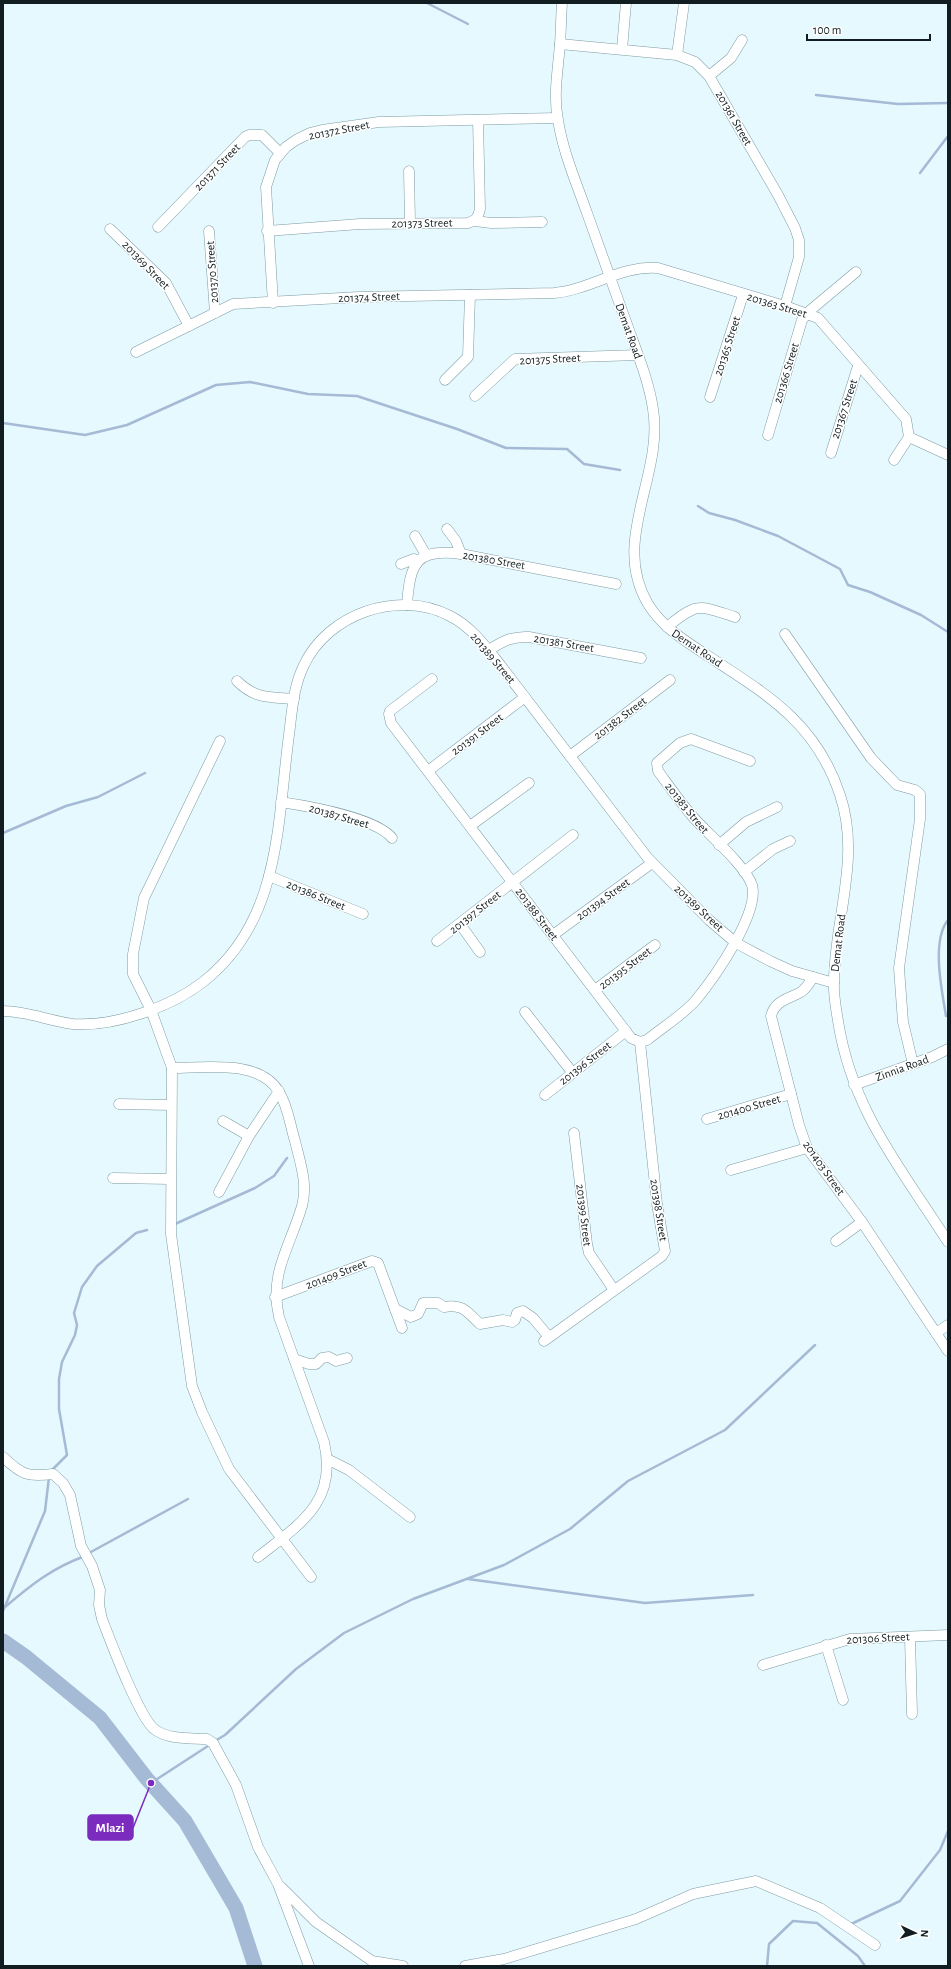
<svg xmlns="http://www.w3.org/2000/svg" width="951" height="1969" font-family="'Alegreya Sans',sans-serif">
  <style>
    .lines { fill: none; stroke-linecap: round; stroke-linejoin: round }
    .stream { stroke: #a5bad5; stroke-width: 2.5 }
    .river { stroke: #a5bad5; stroke-width: 15 }
    .minor-casing { stroke: #7d9ba3; stroke-width: 11 }
    .minor { stroke: #fff; stroke-width: 10 }
    .labels { text-anchor: middle; dominant-baseline: central; stroke-width: 3; stroke-linejoin: round; paint-order: stroke }
    .street-label { font-size: 12px; fill: #111d20; stroke: #fff }
    .leader { fill: none; stroke: #7b2cbf; stroke-width: 1.5 }
    .callout-dot { fill: #7b2cbf; stroke: #fff; stroke-width: 1.5 }
    .callout { fill: #7b2cbf; stroke: #7b2cbf; stroke-width: 1.5 }
    .callout-label { font-size: 13px; text-anchor: middle; font-weight: bold; fill: #fff }
  </style>
  <rect width="100%" height="100%" fill="#e6f9fe"/>
  <g class="lines">
    <!-- stream -->
    <g class="stream">
      <polyline points="427,3 468,24"/>
      <polyline points="816,95 898,104 948,103"/>
      <polyline points="920,173 948,136"/>
      <polyline points="3,423 85,435 127,425 216,385 250,382 308,394 357,396 457,429 506,448 567,449 584,464 620,470"/>
      <polyline points="698,506 709,513 735,520 778,536 840,569 848,585 870,592 921,615 948,632"/>
      <polyline points="3,833 66,806 98,797 145,773"/>
      <path d="M946 1016C942 991 931 941 948 920"/>
      <polyline points="175,1224 255,1188 274,1176 287,1158"/>
      <polyline points="51,1471 67,1455 59,1409 59,1379 62,1362 75,1335 77,1325 74,1313 82,1287 97,1266 136,1233 147,1230"/>
      <polyline points="89,1553 188,1499"/>
      <polyline points="468,1579 645,1603 753,1595"/>
      <path d="M5 1607C31 1585 52 1568 85 1556"/>
      <polyline points="3,1611 45,1511 49,1477"/>
      <polyline points="215,1741 225,1735 296,1669 344,1633 413,1599 504,1565 570,1529 628,1481 725,1430 815,1345"/>
      <polyline points="151,1783 211,1744"/>
      <polyline points="849,1925 900,1901 940,1850 948,1831"/>
      <polyline points="767,1966 769,1944 793,1921 817,1923 858,1956 865,1966"/>
    </g>
    <!-- river -->
    <polyline class="river" points="3,1641 26,1657 100,1718 147,1779 185,1821 236,1908 255,1966"/>
    <defs>
      <g id="minor">
        <path d="M562 3C561 17 561 31 560 44 558 70 553 95 558 120 563 152 576 182 587 213 601 252 615 291 629 330 638 355 649 382 653 409 664 476 610 540 648 604 662 627 684 640 705 654 766 694 816 722 840 795 861 857 835 917 834 980 833 994 836 1008 838 1021 852 1111 901 1168 948 1242"/>
        <polyline points="560,44 677,55 695,62 709,76 778,195 795,228 799,240 799,257 785,306"/>
        <polyline points="622,49 626,3"/>
        <polyline points="677,55 684,3"/>
        <polyline points="709,76 731,58 742,40"/>
        <polyline points="409,171 410,223"/>
        <polyline points="475,221 491,223 542,222"/>
        <polyline points="158,227 245,137 249,135 262,135 280,153"/>
        <polyline points="110,229 166,283 189,326"/>
        <polyline points="209,231 215,313"/>
        <path d="M267 231 360 224 468 223C476 220 478 218 480 209L478 120"/>
        <polyline points="273,303 266,187 275,160 286,147 296,140 310,133 322,130 379,122 557,118"/>
        <path d="M136 352 233 304 359 297 554 293C590 290 621 265 658 268L785 306 818 318 906 419 909 437 894 460"/>
        <polyline points="445,380 468,357 470,295"/>
        <polyline points="475,396 515,359 638,355"/>
        <polyline points="710,397 743,295"/>
        <polyline points="768,435 802,320 807,313 856,272"/>
        <polyline points="909,437 948,455"/>
        <polyline points="831,453 858,366"/>
        <polyline points="447,529 456,541 461,554"/>
        <polyline points="415,536 426,555"/>
        <polyline points="401,564 414,559 417,563"/>
        <path d="M407 605C410 563 416 548 461 554L616 584"/>
        <path d="M667 627C698 602 698 605 735 617"/>
        <polyline points="785,634 871,758 897,785 915,790 920,794 920,819 899,968 903,1022 913,1064"/>
        <path d="M489 650C503 641 512 636 529 637L641 658"/>
        <path d="M432 679 390 711 389 714 391 723 631 1038 640 1042 647 1040C663 1027 683 1015 696 1000 714 978 760 913 752 885 745 865 708 834 693 817 680 802 669 786 658 771L657 763 680 743 691 739 750 761"/>
        <path d="M237 681C255 699 270 697 294 699"/>
        <polyline points="220,741 144,898 133,954 133,974 151,1010 172,1068 171,1234 192,1386 202,1412 229,1469 311,1577"/>
        <polyline points="570,756 670,680"/>
        <polyline points="428,771 525,697"/>
        <path d="M281 802C307 806 376 818 392 838"/>
        <polyline points="470,826 529,783"/>
        <polyline points="719,845 746,822 777,807"/>
        <polyline points="744,872 773,849 790,841"/>
        <polyline points="269,876 363,914"/>
        <polyline points="460,924 480,952"/>
        <polyline points="553,935 652,863"/>
        <polyline points="437,941 573,835"/>
        <path d="M813 977C810 982 807 988 801 992 789 999 775 1000 771 1016L799 1125 807 1148 862 1222 948 1351"/>
        <polyline points="595,990 655,945"/>
        <path d="M3 1011C27 1011 49 1021 73 1024 114 1027 171 1007 203 982 281 921 277 824 289 735 292 712 293 687 304 665 328 614 398 589 450 616 470 626 484 644 498 662L647 857 709 920 736 943 770 961 792 971 834 983"/>
        <polyline points="525,1012 572,1072"/>
        <path d="M172 1068C205 1068 260 1059 279 1092 288 1106 290 1125 295 1141 300 1162 308 1184 302 1206 290 1247 269 1273 279 1317L324 1442C338 1502 300 1524 258 1557"/>
        <polyline points="854,1085 932,1057 948,1049"/>
        <polyline points="545,1095 626,1031"/>
        <polyline points="119,1104 171,1105"/>
        <polyline points="707,1119 791,1094"/>
        <polyline points="223,1121 249,1136"/>
        <polyline points="574,1133 587,1244 589,1253 614,1290"/>
        <polyline points="731,1170 807,1148"/>
        <polyline points="113,1178 170,1179"/>
        <polyline points="219,1192 249,1136 279,1091"/>
        <polyline points="836,1241 862,1222"/>
        <polyline points="275,1297 372,1261 378,1263 402,1328"/>
        <path d="M395 1309 411 1317 418 1314 423 1303H438L444 1307C463 1303 468 1313 480 1324L503 1320 512 1322 515 1320 517 1313 523 1311 533 1318 549 1337"/>
        <polyline points="936,1333 948,1325"/>
        <polyline points="544,1341 662,1256 665,1251 657,1204 640,1042"/>
        <polyline points="294,1359 309,1364 316,1364 322,1358 329,1357 336,1361 347,1358"/>
        <path d="M3 1457C22 1475 27 1477 53 1474L63 1483 70 1495 81 1546 92 1566 100 1590 99 1605 102 1619C111 1642 138 1715 154 1729 168 1740 191 1738 207 1739L213 1743 236 1785 258 1847 278 1884 309 1966"/>
        <polyline points="327,1459 349,1470 410,1517"/>
        <polyline points="910,1637 912,1714"/>
        <polyline points="826,1645 843,1700"/>
        <polyline points="763,1665 850,1639 948,1635"/>
        <polyline points="281,1887 316,1922 372,1961 403,1966"/>
        <polyline points="465,1966 504,1959 636,1919 693,1894 756,1881 820,1908 875,1945"/>
      </g>
    </defs>
    <!-- minor casing -->
    <use href="#minor" class="minor-casing"/>
    <!-- minor -->
    <use href="#minor" class="minor"/>
  </g>
  <g class="labels">
    <!-- street labels -->
    <g class="street-label">
      <text transform="translate(734 118) rotate(60)">201361 Street</text>
      <text transform="translate(339 130) rotate(-11)">201372 Street</text>
      <text transform="translate(217 167) rotate(-46)">201371 Street</text>
      <text transform="translate(422 223) rotate(-1)">201373 Street</text>
      <text transform="translate(146 265) rotate(46)">201369 Street</text>
      <text transform="translate(212 272) rotate(-94)">201370 Street</text>
      <text transform="translate(369 297) rotate(-2)">201374 Street</text>
      <text transform="translate(777 305) rotate(17)">201363 Street</text>
      <text transform="translate(629 331) rotate(70)">Demat Road</text>
      <text transform="translate(727 346) rotate(-72)">201365 Street</text>
      <text transform="translate(550 359) rotate(-3)">201375 Street</text>
      <text transform="translate(786 373) rotate(-73)">201366 Street</text>
      <text transform="translate(844 409) rotate(-72)">201367 Street</text>
      <text transform="translate(494 560) rotate(10)">201380 Street</text>
      <text transform="translate(564 643) rotate(10)">201381 Street</text>
      <text transform="translate(697 648) rotate(34)">Demat Road</text>
      <text transform="translate(493 658) rotate(50)">201389 Street</text>
      <text transform="translate(620 718) rotate(-37)">201382 Street</text>
      <text transform="translate(477 734) rotate(-37)">201391 Street</text>
      <text transform="translate(687 808) rotate(51)">201383 Street</text>
      <text transform="translate(339 816) rotate(16)">201387 Street</text>
      <text transform="translate(316 895) rotate(22)">201386 Street</text>
      <text transform="translate(603 899) rotate(-36)">201394 Street</text>
      <text transform="translate(699 908) rotate(43)">201389 Street</text>
      <text transform="translate(475 912) rotate(-38)">201397 Street</text>
      <text transform="translate(537 914) rotate(53)">201388 Street</text>
      <text transform="translate(838 943) rotate(-83)">Demat Road</text>
      <text transform="translate(625 968) rotate(-37)">201395 Street</text>
      <text transform="translate(585 1063) rotate(-38)">201396 Street</text>
      <text transform="translate(902 1068) rotate(-20)">Zinnia Road</text>
      <text transform="translate(749 1107) rotate(-16)">201400 Street</text>
      <text transform="translate(824 1168) rotate(55)">201403 Street</text>
      <text transform="translate(659 1210) rotate(81)">201398 Street</text>
      <text transform="translate(584 1215) rotate(83)">201399 Street</text>
      <text transform="translate(336 1274) rotate(-21)">201409 Street</text>
      <text transform="translate(878 1638) rotate(-3)">201306 Street</text>
    </g>
  </g>
  <!-- callouts -->
  <path class="leader" d="M151 1783L133 1828"/>
  <circle class="callout-dot" cx="151" cy="1783" r="4"/>
  <rect class="callout" x="88" y="1815" width="45" height="25" rx="4"/>
  <g class="callout-label">
    <text x="110" y="1832">Mlazi</text>
  </g>
  <!-- border -->
  <rect width="951" height="1969" fill="none" stroke="#111d20" stroke-width="8"/>
  <!-- north arrow -->
  <g transform="translate(915 1933) rotate(94)" stroke="#ffffff" stroke-width="3" paint-order="stroke">
  <path d="M0-3L7 15L0 10L-7 15Z" fill="#111d20"/>
  <text y="-6" font-size="11" font-weight="bold" text-anchor="middle" fill="#111d20">N</text>
  </g>
  <!-- scale -->
  <path d="M807 34v6h123v-6" fill="none" stroke="#111d20" stroke-width="2"/>
  <text x="813" y="34" font-size="12" fill="#111d20" stroke="#ffffff" stroke-width="3" paint-order="stroke">100 m</text>
</svg>
